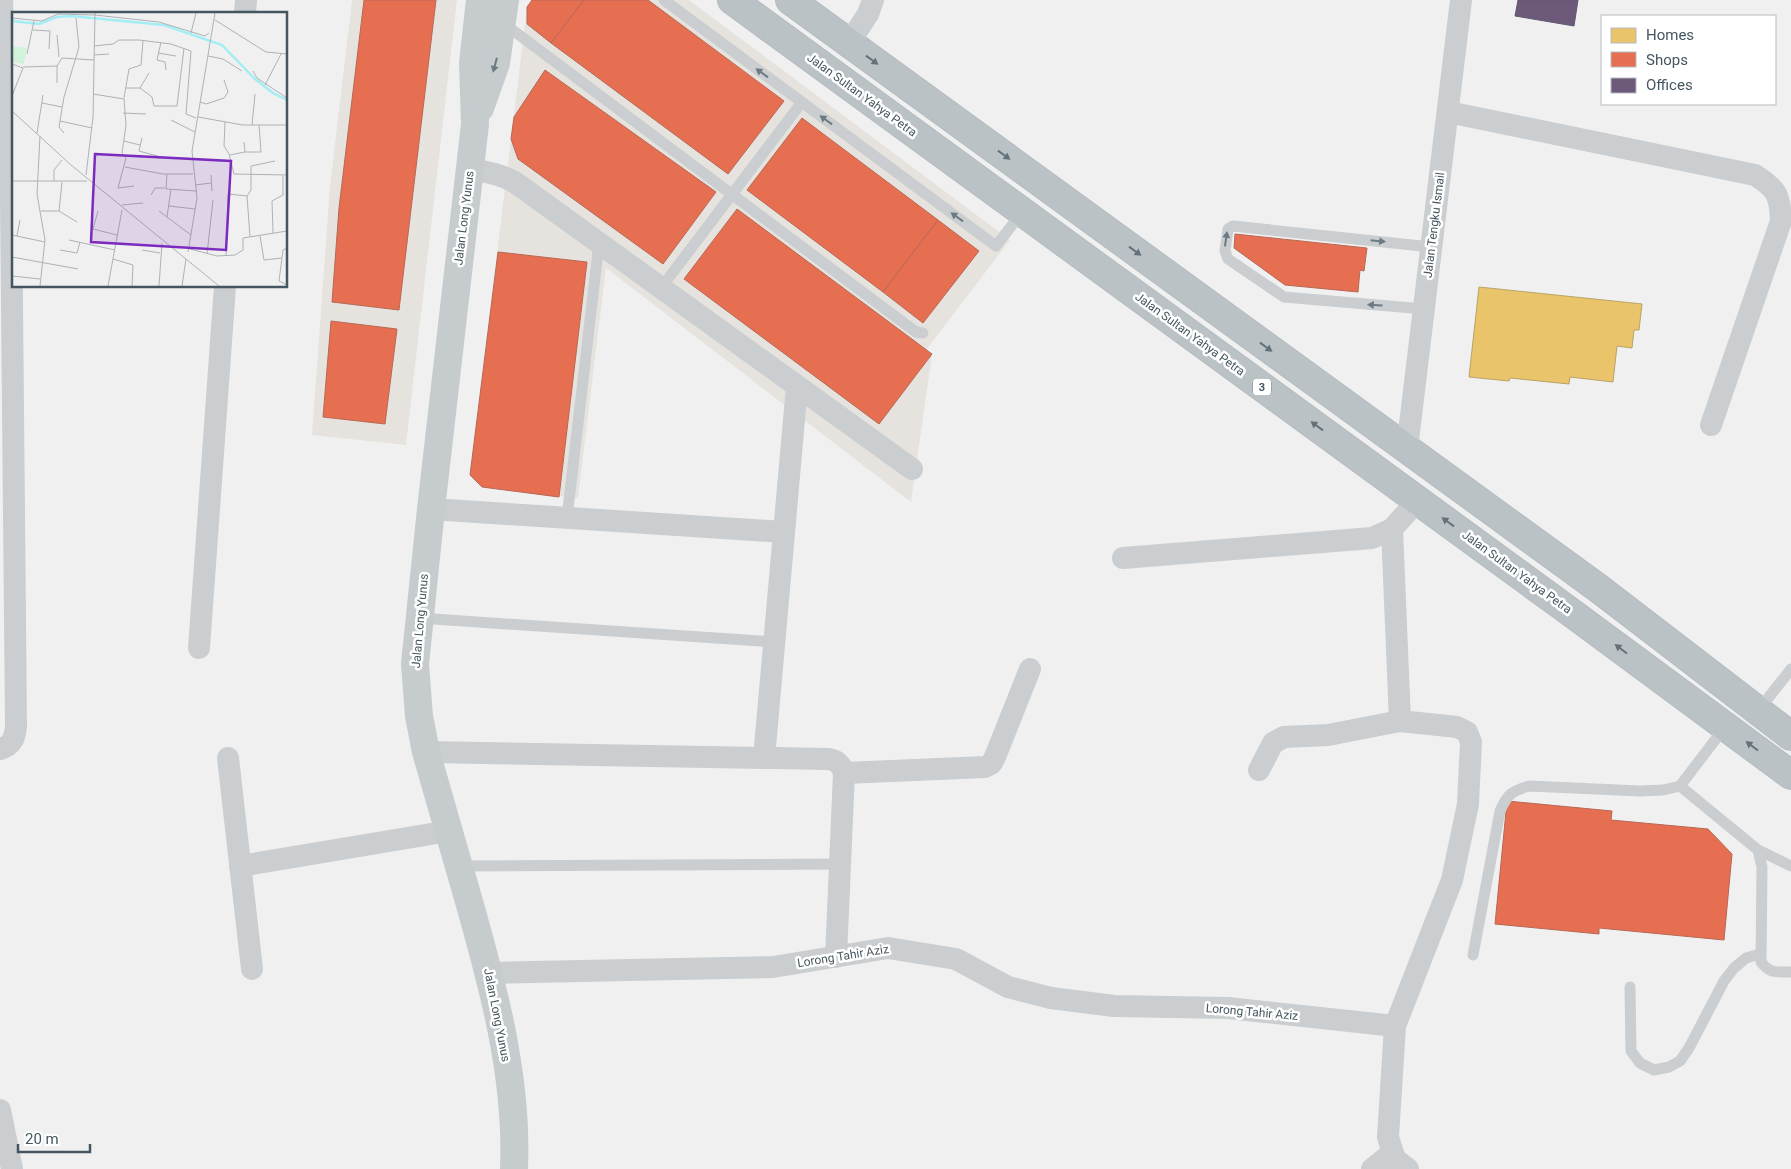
<svg xmlns="http://www.w3.org/2000/svg" width="1791" height="1169" font-family="Roboto,sans-serif">
  <style>
    .commercial { fill: #e6e3de }
    .homes { fill: #e9c46a; stroke: #b8a367 }
    .shops { fill: #e76f51; stroke: #b66856 }
    .offices { fill: #6d597a; stroke: #615872 }
    .lines { fill: none; stroke-linecap: round; stroke-linejoin: round }
    .highway-casing { stroke: #b4bcc1; stroke-width: 30 }
    .lane { stroke: #caced0; stroke-width: 11 }
    .street { stroke: #caced0; stroke-width: 22 }
    .primary { stroke: #c6cbce; stroke-width: 28 }
    .highway { stroke: #bbc2c6; stroke-width: 28 }
    .oneway { fill: #62717a }
    .oneway2 { fill: #6c7981 }
    .oneway3 { fill: #6d7a82 }
    .labels { text-anchor: middle; dominant-baseline: central; stroke-width: 5; stroke-linejoin: round; paint-order: stroke }
    .shield { fill: #fff; stroke: #7d8990; stroke-width: 1 }
    .shield-label { font-size: 11px; font-weight: bold; fill: #455660 }
    .street-label { font-size: 12px; fill: #455660; stroke: #fff }
    .inset-river { fill: none; stroke: #a3edf5; stroke-width: 2.5 }
    .inset-road { fill: none; stroke: #acb2b6; stroke-width: 1 }
    .view { fill: #7b2cbf; fill-opacity: 0.15; stroke: #7b2cbf; stroke-width: 2.5 }
    .inset-edge { fill: none; stroke: #455660; stroke-width: 2.5 }
  </style>
  <rect width="100%" height="100%" fill="#f1f0f0"/>
  <!-- commercial -->
  <g class="commercial">
    <polygon points="352,0 457,0 406,445 312,435 330,186"/>
    <polygon points="532,0 689,0 1010,240 926,350 932,354 911,502 606,268 578,498 482,487 470,475 527,7"/>
  </g>
  <!-- homes -->
  <polygon class="homes" points="1479,287 1642,304 1639,330 1634,330 1632,348 1617,346 1613,382 1570,377 1569,384 1510,378 1509,381 1469,377"/>
  <!-- shops -->
  <g class="shops">
    <polygon points="364,0 436,0 399,310 332,302 339,208"/>
    <polygon points="532,0 584,0 551,43 527,24 527,7"/>
    <polygon points="584,0 648,0 784,101 728,174 551,43"/>
    <polygon points="545,70 716,192 663,264 518,159 511,139 514,117"/>
    <polygon points="802,118 938,220 883,292 747,190"/>
    <polygon points="737,209 932,354 879,424 684,279"/>
    <polygon points="938,220 979,251 923,323 883,292"/>
    <polygon points="1235,234 1367,248 1364,271 1360,270 1358,292 1285,285 1234,248"/>
    <polygon points="498,252 587,262 559,497 482,487 470,475"/>
    <polygon points="331,321 397,329 385,424 323,417"/>
    <polygon points="1507,801 1612,811 1611,820 1708,829 1732,854 1724,940 1599,928 1599,934 1495,924"/>
  </g>
  <!-- offices -->
  <polygon class="offices" points="1518,0 1578,0 1574,26 1515,16"/>
  <g class="lines">
    <defs>
      <g id="highway">
        <polyline points="732,0 1565,608 1791,775"/>
        <polyline points="790,0 1598,588 1791,736"/>
      </g>
    </defs>
    <!-- highway casing -->
    <use href="#highway" class="highway-casing"/>
    <!-- lane -->
    <g class="lane">
      <polyline points="664,0 996,246 1022,212"/>
      <polyline points="503,23 916,332 923,333"/>
      <polyline points="661,288 802,102"/>
      <polyline points="1424,309 1284,297 1228,259 1225,251 1228,229 1233,226 1431,247"/>
      <polyline points="567,518 599,243"/>
      <polyline points="419,618 774,642"/>
      <polyline points="1758,711 1791,669"/>
      <polyline points="1680,786 1758,850 1791,866"/>
      <path d="M1758 850 1762 867 1761 962C1770 974 1777 972 1791 972"/>
      <polyline points="459,866 840,864"/>
      <path d="M1473 955 1500 811C1507 795 1511 791 1529 786L1640 791 1663 790 1680 786 1725 727"/>
      <polyline points="1630,987 1631,1051 1640,1063 1654,1070 1669,1067 1680,1061 1689,1048 1724,981 1734,968 1746,958 1760,954"/>
    </g>
    <!-- street -->
    <g class="street">
      <polyline points="245,14 246,0"/>
      <polyline points="849,43 868,14 873,0"/>
      <path d="M1448 112 1755 175C1777 189 1780 195 1781 221L1711 425"/>
      <path d="M470 169C487 172 501 174 516 183L912 469"/>
      <polyline points="1407,449 1461,0"/>
      <polyline points="431,509 784,532"/>
      <polyline points="1392,529 1400,721"/>
      <polyline points="1123,558 1372,538 1392,529 1418,500"/>
      <polyline points="199,648 225,286"/>
      <path d="M0 749C12 746 15 738 16 726L11 197 2 0"/>
      <path d="M426 752 828 759C837 760 841 764 844 773L836 957"/>
      <polyline points="228,758 252,969"/>
      <polyline points="764,758 797,386"/>
      <polyline points="1259,770 1273,743 1284,737 1328,735 1400,721 1457,727 1467,732 1471,742 1468,804 1452,880 1395,1026 1388,1137 1395,1159 1408,1169"/>
      <polyline points="844,773 985,767 991,764 995,757 1030,669"/>
      <polyline points="240,866 449,831"/>
      <polyline points="490,973 773,967 888,948 956,959 1008,987 1051,998 1114,1006 1228,1008 1395,1026"/>
      <polyline points="0,1110 12,1169"/>
      <polyline points="1372,1169 1392,1153"/>
    </g>
    <!-- primary -->
    <g class="primary">
      <path d="M480 0 473 63 475 124 431 509 415 664 419 716 426 752C440 801 454 849 468 898 493 986 518 1077 514 1169"/>
      <polyline points="480,108 496,63 505,0"/>
    </g>
    <!-- highway -->
    <use href="#highway" class="highway"/>
  </g>
  <!-- one-way arrows -->
  <defs><path id="oneway-solid" d="M-6-.8H1V-3.2L6.5 0L1 3.2V.8H-6Z" transform="scale(1.25)"/></defs>
  <g class="oneway">
    <use href="#oneway-solid" transform="translate(872 60) rotate(36)"/>
    <use href="#oneway-solid" transform="translate(1004 155) rotate(36)"/>
    <use href="#oneway-solid" transform="translate(1135 251) rotate(36)"/>
    <use href="#oneway-solid" transform="translate(1266 347) rotate(36)"/>
    <use href="#oneway-solid" transform="translate(1317 426) rotate(-144)"/>
    <use href="#oneway-solid" transform="translate(1448 522) rotate(-144)"/>
    <use href="#oneway-solid" transform="translate(1621 649) rotate(-143)"/>
    <use href="#oneway-solid" transform="translate(1752 746) rotate(-143)"/>
  </g>
  <use class="oneway2" href="#oneway-solid" transform="translate(495 65) rotate(105)"/>
  <g class="oneway3">
    <use href="#oneway-solid" transform="translate(762 73) rotate(-144)"/>
    <use href="#oneway-solid" transform="translate(826 120) rotate(-144)"/>
    <use href="#oneway-solid" transform="translate(957 217) rotate(-144)"/>
    <use href="#oneway-solid" transform="translate(1226 239) rotate(-82)"/>
    <use href="#oneway-solid" transform="translate(1378 241) rotate(6)"/>
    <use href="#oneway-solid" transform="translate(1375 305) rotate(-176)"/>
  </g>
  <g class="labels">
    <!-- shield labels -->
    <rect class="shield" x="1253" y="378.5" width="18" height="17" rx="4"/>
    <g class="shield-label">
      <text x="1262" y="387">3</text>
    </g>
    <!-- street labels -->
    <g class="street-label">
      <text transform="translate(862 95) rotate(36)">Jalan Sultan Yahya Petra</text>
      <text transform="translate(464 218) rotate(-83)">Jalan Long Yunus</text>
      <text transform="translate(1434 225) rotate(-83)">Jalan Tengku Ismail</text>
      <text transform="translate(1190 334) rotate(36)">Jalan Sultan Yahya Petra</text>
      <text transform="translate(1517 572) rotate(36)">Jalan Sultan Yahya Petra</text>
      <text transform="translate(420 621) rotate(-85)">Jalan Long Yunus</text>
      <text transform="translate(843 956) rotate(-9)">Lorong Tahir Aziz</text>
      <text transform="translate(1252 1012) rotate(5)">Lorong Tahir Aziz</text>
      <text transform="translate(497 1015) rotate(79)">Jalan Long Yunus</text>
    </g>
  </g>
  <!-- overview -->
  <g transform="translate(12 12)">
    <rect width="275" height="275" fill="#f1f0f0"/>
    <path d="M0 34 15 36 12 52 0 50Z" fill="#d2f3db"/>
    <path class="inset-river" d="M0 9 27 12 45 5 59 4 152 13 210 33 243 67 261 81 275 88"/>
    <path class="inset-road" d="M0 6 30 9 46 2 83 3 147 10 193 24 197 21M203 8 254 40 275 42M21 18 38 19 37 37M179 21 184 1M45 23 47 45M149 30 145 48 153 50 154 58M82 34 101 32 107 28H127L159 32 179 39 174 102 184 106M146 41 164 44M15 42 22 9M82 43 97 42M196 44 211 47 230 59M0 52 11 56 0 84M11 55 45 54 50 46 82 48M241 59 245 66 275 86M45 71V54M253 73 269 42M114 76H128L137 61M128 76 140 85 142 94H165L172 36M81 82 112 87 114 113 110 141 114 146 106 176 122 174M112 86 117 57 129 53 131 29M188 90 194 92 212 86 216 80 212 68M30 91 50 95M0 99 59 153 207 274M111 101 134 102M186 105 231 113H275M159 108 183 120M48 109 80 116M213 110 212 134 217 142 222 162 275 163M240 113 243 82M25 121 31 83M52 121 47 115 52 85 67 35 64 6M130 126 127 139 149 145M112 129 128 133M232 130 233 140H249L247 113M218 143 233 140M113 155 151 162H181M155 162 154 177 185 179M74 163 81 105 83 1M199 163 200 179M0 169H75M42 169V158L50 148M183 173 199 171M139 183 143 176H153M235 184 238 225M110 193 131 191M157 194 183 197M29 199H47L65 210M47 199 50 170M86 199 81 217 105 223M147 199 179 223M155 205 159 177M261 221 260 189 271 183V164M0 223 33 230M5 224 8 208M248 224 252 248 270 246M57 228 103 238M275 236 271 238 267 269 275 273M178 237 205 244 223 243 231 238V226L275 219M48 238 65 241 68 230M130 238 148 241M176 240 185 186 180 139 203 1M195 242 201 188M214 244 216 182 235 184 239 178V154L263 149M0 245 66 257M101 247 121 253 120 274M0 264 28 267M28 274 33 228 25 182 28 124M96 274 110 198M147 274 150 231M170 274 174 247"/>
    <path class="view" d="M83 142 219 149 214 238 79 230Z"/>
    <rect width="275" height="275" class="inset-edge"/>
  </g>
  <!-- legend -->
  <rect x="1601" y="15" width="175" height="90" fill="#ffffff" stroke="#b5bbbf"/>
  <rect x="1611" y="28" width="25" height="15" fill="#e9c46a" stroke="#b5bbbf"/>
  <text x="1646" y="40" font-size="15" fill="#455660">Homes</text>
  <rect x="1611" y="52" width="25" height="15" fill="#e76f51" stroke="#b5bbbf"/>
  <text x="1646" y="65" font-size="15" fill="#455660">Shops</text>
  <rect x="1611" y="78" width="25" height="15" fill="#6d597a" stroke="#b5bbbf"/>
  <text x="1646" y="90" font-size="15" fill="#455660">Offices</text>
  <!-- scale -->
  <path d="M18 1144v8h72v-8" fill="none" stroke="#455660" stroke-width="2.5"/>
  <text x="25" y="1144" font-size="15" fill="#455660" stroke="#ffffff" stroke-width="4" paint-order="stroke">20 m</text>
</svg>
